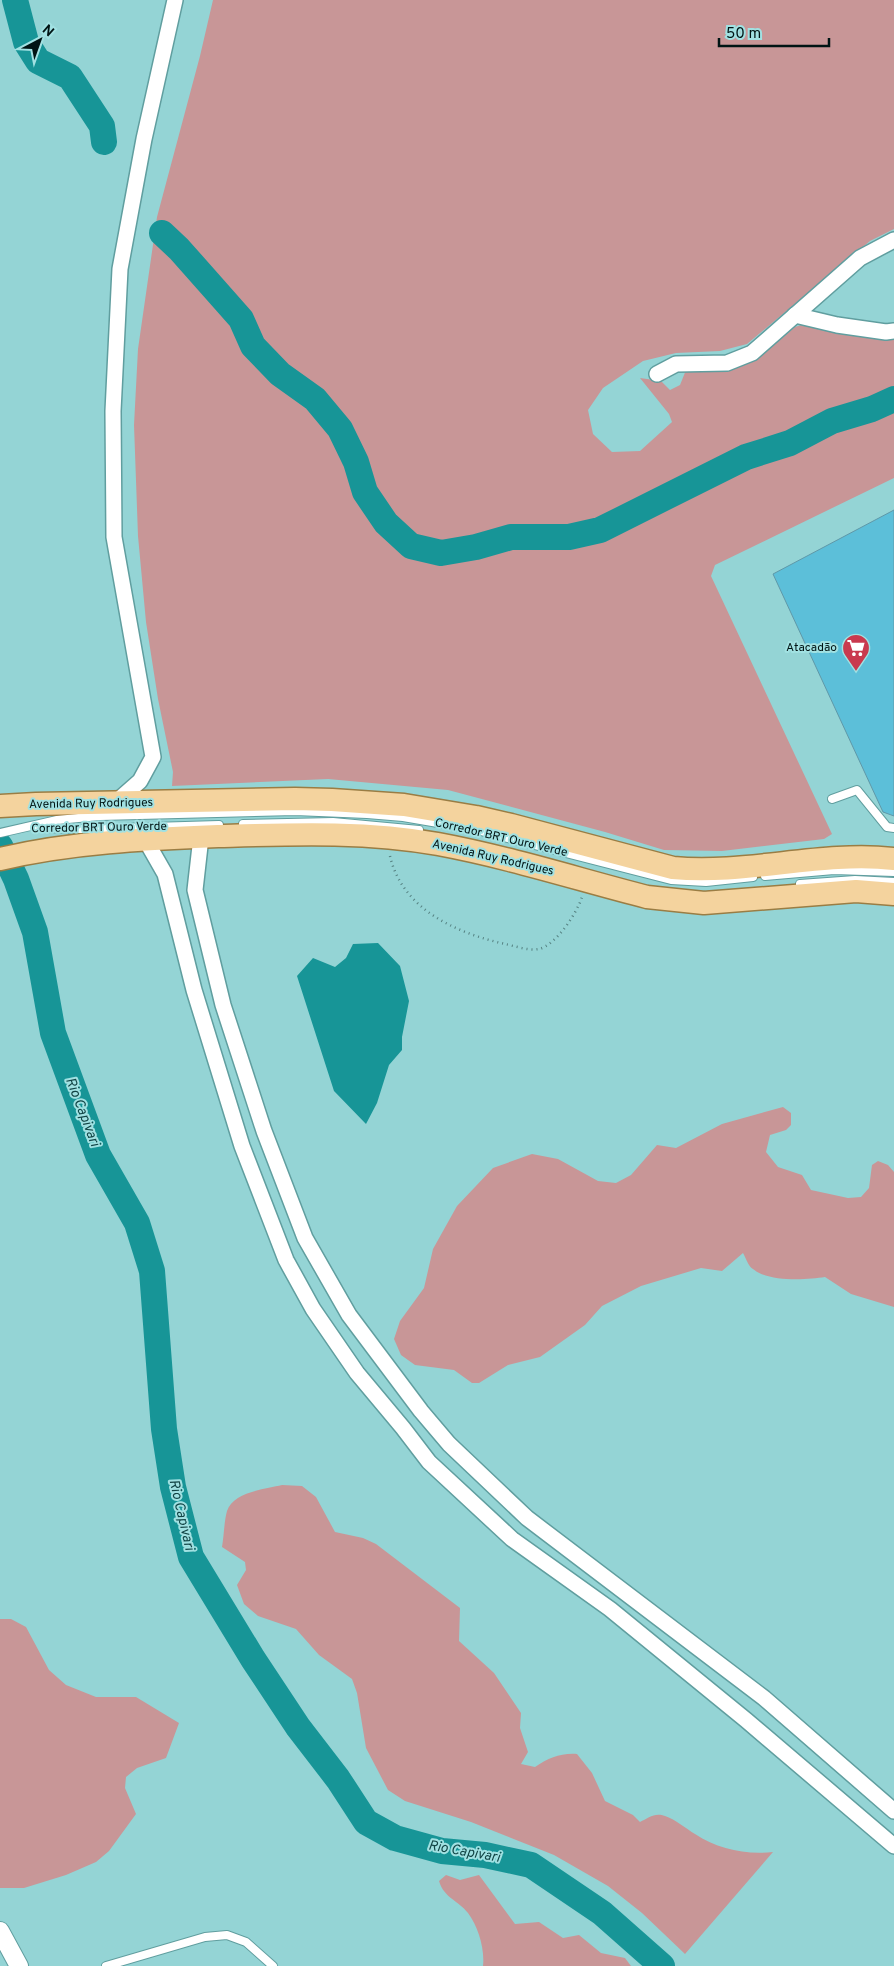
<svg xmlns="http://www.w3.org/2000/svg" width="894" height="1966" font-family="Overpass,sans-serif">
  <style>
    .green { fill: #c89697 }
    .water { fill: #179597 }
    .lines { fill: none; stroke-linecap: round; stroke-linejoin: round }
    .river { stroke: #179597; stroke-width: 26 }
    .building { fill: #5cbfd9; stroke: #5f98a8 }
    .service-casing { stroke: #609e9f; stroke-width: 10 }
    .minor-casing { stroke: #609e9f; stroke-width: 18 }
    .tertiary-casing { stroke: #609e9f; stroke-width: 20 }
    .primary-casing { stroke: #9a7d44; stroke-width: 25 }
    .path { stroke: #558282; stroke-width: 2.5; stroke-dasharray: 1 4; stroke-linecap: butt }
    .service { stroke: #fff; stroke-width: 8 }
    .minor { stroke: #fff; stroke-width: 15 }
    .tertiary { stroke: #fff; stroke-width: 18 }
    .primary { stroke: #f4d39e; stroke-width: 22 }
    .labels { text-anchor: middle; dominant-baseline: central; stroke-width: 4; stroke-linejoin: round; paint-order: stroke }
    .poi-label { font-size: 12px; fill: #001414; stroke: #a1e1e2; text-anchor: end }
    .street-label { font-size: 12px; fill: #001414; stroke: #a1e1e2 }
    .water-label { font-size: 14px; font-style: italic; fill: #124445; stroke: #a1e1e2 }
  </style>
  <rect width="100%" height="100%" fill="#94d4d5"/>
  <!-- green -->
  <g class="green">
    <polygon points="213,0 894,0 894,229 870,241 747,344 720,351 676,353 643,361 603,388 588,410 593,434 612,452 640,451 672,422 669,414 640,378 661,381 670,390 680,385 686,370 728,368 764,353 795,327 801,325 886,340 894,339 894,478 715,565 711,576 832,834 824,839 722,851 664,850 605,832 448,790 328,779 172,786 173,772 158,699 146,622 138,536 134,425 138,349 157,217 200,56"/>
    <path d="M783 1107 791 1113V1125L786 1130 770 1135 766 1152 778 1167 802 1175 811 1190 848 1198 861 1197 869 1188 872 1165 878 1161 888 1165 894 1172V1307L851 1294 825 1277C806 1280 768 1282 753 1269 748 1266 746 1258 743 1253L722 1271 701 1268 641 1286 602 1306 585 1325 540 1357 508 1365 479 1383H472L454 1370 415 1365 401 1355 394 1339 400 1321 424 1288 433 1249 457 1206 493 1168 532 1154 558 1159 598 1181 616 1183 631 1175 657 1145 676 1148 722 1124Z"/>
    <path d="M282 1485 302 1486 316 1497 335 1532 363 1538 376 1544 460 1608 459 1641 494 1673 521 1713 520 1728 528 1752 521 1764 535 1767C549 1758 560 1753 577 1754L592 1773 605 1801 633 1815 640 1822C648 1818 655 1812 665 1816 675 1819 685 1828 695 1834 718 1849 745 1855 773 1852L685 1954 642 1913 608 1886 554 1855 471 1822 405 1801 388 1790 366 1748 357 1693 352 1679 319 1655 296 1629 258 1616 244 1604 237 1585 246 1570 245 1562 222 1547C224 1536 224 1522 227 1511 233 1492 265 1489 282 1485Z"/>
    <polygon points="0,1619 11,1619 26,1627 49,1670 66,1685 96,1697 136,1697 179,1723 166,1758 137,1768 126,1777 125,1788 136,1814 109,1851 96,1862 66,1875 24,1888 0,1888"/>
    <path d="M446 1875 460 1880 479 1875 515 1924 539 1922 563 1938 579 1935 601 1953 625 1958 631 1966H483C485 1949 478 1926 468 1913 458 1900 444 1898 439 1881Z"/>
  </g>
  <!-- water -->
  <polygon class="water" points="378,943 400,966 409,1001 402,1037 402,1050 389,1065 377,1103 366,1124 334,1091 297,976 313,958 335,967 346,958 353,944"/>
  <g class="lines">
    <!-- river -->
    <g class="river">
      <polyline points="15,0 26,42 38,61 70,77 102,126 104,142"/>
      <polyline points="162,233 179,249 241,319 253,346 280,374 315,399 340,429 356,462 365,492 386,523 411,546 441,553 476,547 511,537 569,537 600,530 746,457 790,443 832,421 872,409 894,399"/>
      <polyline points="0,846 16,879 35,932 53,1033 98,1155 137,1223 152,1271 164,1429 173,1487 191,1557 253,1659 298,1727 338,1779 366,1822 395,1838 442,1851 485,1855 531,1865 602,1913 662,1966"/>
    </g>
  </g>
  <!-- building -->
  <polygon class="building" points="894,510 894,816 883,812 773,574"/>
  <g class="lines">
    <defs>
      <g id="service">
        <polyline points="832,799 857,790 887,827 894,828"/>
        <polyline points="243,824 333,822 419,830"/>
        <polyline points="38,828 83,829 219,825"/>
        <polyline points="0,833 57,820 100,816 295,811 367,814 403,817 473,829 671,880 706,882 753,877"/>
        <polyline points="765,876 834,870 894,872"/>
        <polyline points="800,884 855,880 894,882"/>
        <polyline points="106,1966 205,1937 227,1935 246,1942 273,1966"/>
      </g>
      <g id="minor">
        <polyline points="795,315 837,325 886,332 894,331"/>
        <polyline points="657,374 676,364 727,363 752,353 860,258 894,240"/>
        <polyline points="115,803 140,781 153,757 114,537 113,411 120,269 144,139 175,0"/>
        <polyline points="201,837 195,890 223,1005 264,1131 305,1238 349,1315 421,1411 449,1444 527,1518 764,1698 894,1811"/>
        <polyline points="145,839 165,874 194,990 242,1146 286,1260 313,1309 357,1373 403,1428 429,1462 512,1539 610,1609 746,1720 894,1846"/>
      </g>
      <polyline id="tertiary" points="0,1931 19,1966"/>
      <g id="primary">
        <path d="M0 806 36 804 295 799 332 800 404 805 476 817 511 825 673 868C746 875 820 851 894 859"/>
        <path d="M0 859C72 842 145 839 218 836 292 834 365 831 438 844 508 857 577 879 647 897L704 903 856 891 894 894"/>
      </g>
    </defs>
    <!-- service casing -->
    <use href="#service" class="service-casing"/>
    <!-- minor casing -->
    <use href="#minor" class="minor-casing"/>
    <!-- tertiary casing -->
    <use href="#tertiary" class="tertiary-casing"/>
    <!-- primary casing -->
    <use href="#primary" class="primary-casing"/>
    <!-- path -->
    <path class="path" d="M390 856C402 909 456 933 505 944 515 946 528 951 539 949 556 945 577 913 582 897"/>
    <!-- service -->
    <use href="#service" class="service"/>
    <!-- minor -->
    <use href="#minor" class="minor"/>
    <!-- tertiary -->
    <use href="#tertiary" class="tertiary"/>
    <!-- primary -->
    <use href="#primary" class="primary"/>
  </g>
  <!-- icons -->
  <defs>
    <symbol id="supermarket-pin" viewBox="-11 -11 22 30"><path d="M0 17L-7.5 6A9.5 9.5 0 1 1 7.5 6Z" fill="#c9394e" stroke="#a1e1e2"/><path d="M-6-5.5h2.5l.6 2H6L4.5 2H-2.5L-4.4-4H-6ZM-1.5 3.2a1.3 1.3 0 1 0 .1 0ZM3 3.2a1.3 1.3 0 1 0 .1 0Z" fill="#fff"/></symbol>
  </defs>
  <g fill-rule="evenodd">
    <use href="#supermarket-pin" x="840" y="632" width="32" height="43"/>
  </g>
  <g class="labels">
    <!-- poi labels -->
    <g class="poi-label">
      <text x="837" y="648">Atacadão</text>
    </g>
    <!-- street labels -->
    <g class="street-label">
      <text transform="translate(91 804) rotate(-1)">Avenida Ruy Rodrigues</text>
      <text transform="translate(99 828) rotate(-1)">Corredor BRT Ouro Verde</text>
      <text transform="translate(501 838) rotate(13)">Corredor BRT Ouro Verde</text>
      <text transform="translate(493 858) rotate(13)">Avenida Ruy Rodrigues</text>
    </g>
    <!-- water labels -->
    <g class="water-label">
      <text transform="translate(82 1112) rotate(69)">Rio Capivari</text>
      <text transform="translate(181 1515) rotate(77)">Rio Capivari</text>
      <text transform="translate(464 1852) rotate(10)">Rio Capivari</text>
    </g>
  </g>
  <!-- north arrow -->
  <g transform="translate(40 40) rotate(41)" stroke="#a1e1e2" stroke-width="4" paint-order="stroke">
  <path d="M0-4L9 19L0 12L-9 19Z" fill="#001414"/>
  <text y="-8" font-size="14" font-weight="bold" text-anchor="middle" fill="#001414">N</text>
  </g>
  <!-- scale -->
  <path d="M719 38v8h110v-8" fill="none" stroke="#001414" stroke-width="2.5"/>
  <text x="726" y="38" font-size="15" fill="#001414" stroke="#a1e1e2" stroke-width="4" paint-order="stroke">50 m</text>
</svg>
